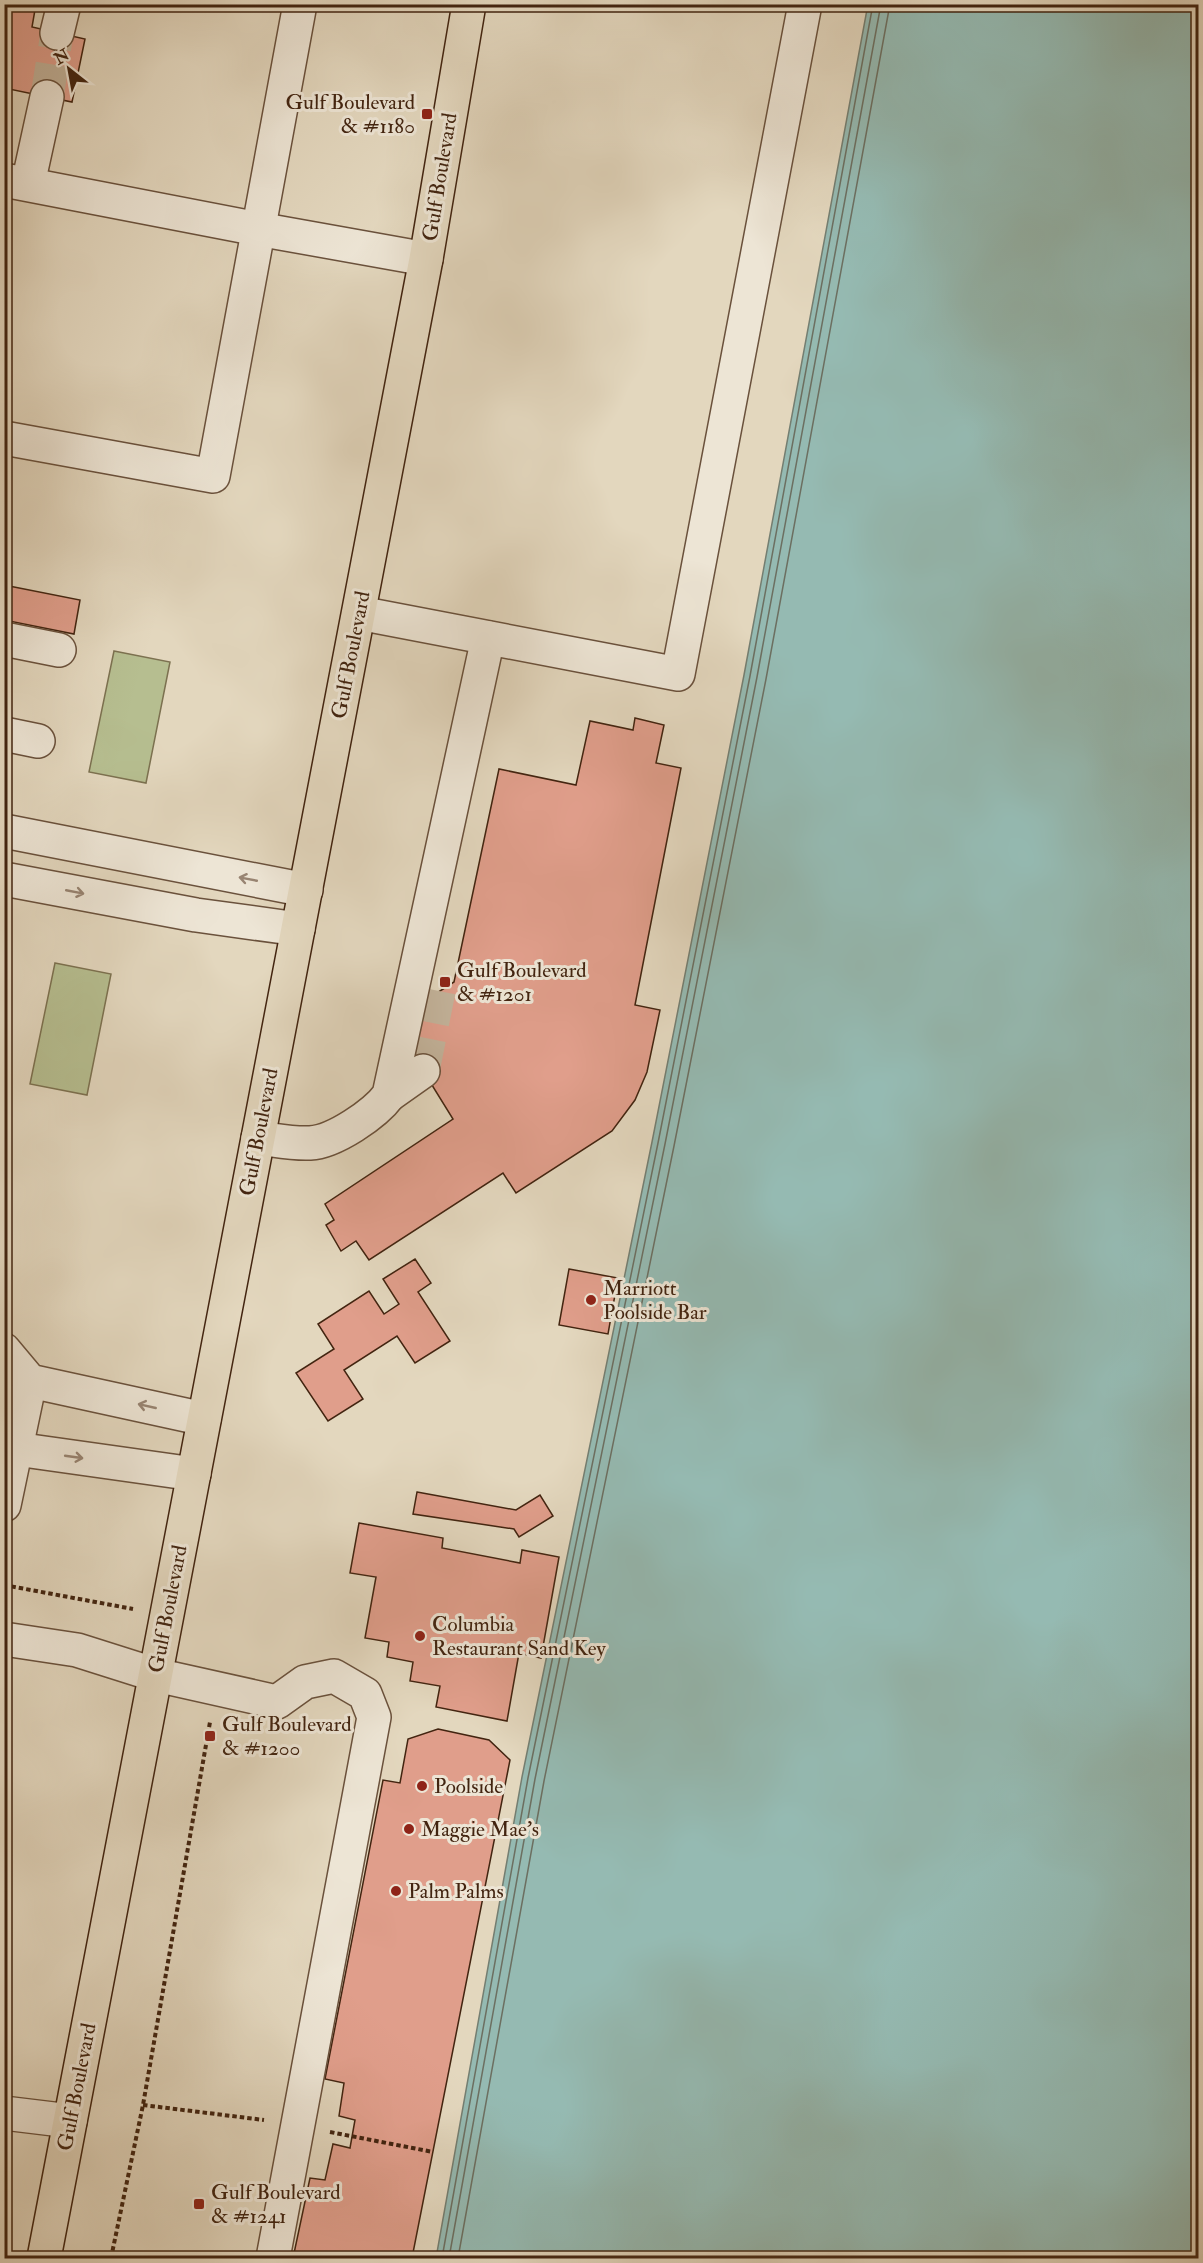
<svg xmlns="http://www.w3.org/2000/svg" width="1203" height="2263" font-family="'IM FELL Double Pica',serif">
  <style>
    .green { fill: #b6be90; stroke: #7c7150; stroke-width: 1.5 }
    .water { fill: #95bab2; stroke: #747e71; stroke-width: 1.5 }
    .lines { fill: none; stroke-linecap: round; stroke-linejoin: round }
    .shore { stroke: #6c6f61; stroke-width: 1.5 }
    .building { fill: #e09e8b; stroke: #422410; stroke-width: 1.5 }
    .minor-tunnel { stroke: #c3b39b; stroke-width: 33; stroke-dasharray: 33 16; stroke-linecap: butt }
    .minor-casing { stroke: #6a513c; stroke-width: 36 }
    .major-casing { stroke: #422410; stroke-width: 36 }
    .path { stroke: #422410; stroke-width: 4; stroke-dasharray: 4.5 3; stroke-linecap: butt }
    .minor { stroke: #ede5d5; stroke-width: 33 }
    .major { stroke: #e3d7be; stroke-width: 33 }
    .oneway { stroke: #988472 }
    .poi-dot { fill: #8f2418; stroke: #ede5d5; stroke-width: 2 }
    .labels { text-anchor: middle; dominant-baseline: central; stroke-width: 6; stroke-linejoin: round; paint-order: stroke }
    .poi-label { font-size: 21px; fill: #422410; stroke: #ede5d5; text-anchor: start }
    .street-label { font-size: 21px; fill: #422410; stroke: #ede5d5 }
  </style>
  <rect width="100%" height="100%" fill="#e3d7be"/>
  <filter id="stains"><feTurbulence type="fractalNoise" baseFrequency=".00333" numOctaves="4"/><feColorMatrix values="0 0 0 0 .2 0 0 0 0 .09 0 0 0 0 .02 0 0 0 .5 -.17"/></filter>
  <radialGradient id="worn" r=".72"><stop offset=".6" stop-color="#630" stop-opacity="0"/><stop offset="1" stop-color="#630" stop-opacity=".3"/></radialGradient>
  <!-- green -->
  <g class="green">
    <polygon points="114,651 170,662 146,783 89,772"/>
    <polygon points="55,963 111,974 87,1095 30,1084"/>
  </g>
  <!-- water -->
  <polygon class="water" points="868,4 1198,5 1198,2258 436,2258 522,1777 652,1142 744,675"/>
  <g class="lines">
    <!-- shore -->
    <g class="shore">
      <polyline points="442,2258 528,1778 658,1143 750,676 873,4"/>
      <polyline points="449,2258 535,1779 665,1144 757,677 881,4"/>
      <polyline points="458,2258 544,1781 674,1146 766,679 890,4"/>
    </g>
  </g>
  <!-- building -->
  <g class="building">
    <polygon points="4,4 36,4 32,27 85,39 72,102 4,88"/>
    <polygon points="4,585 80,600 74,634 4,620"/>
    <polygon points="635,718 664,725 656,763 681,768 635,1005 660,1010 647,1072 635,1100 612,1131 516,1193 503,1173 369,1260 356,1241 341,1251 326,1225 334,1220 325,1204 453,1119 414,1056 426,1000 454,982 499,769 576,785 590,721 633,730"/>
    <polygon points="415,1259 431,1283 418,1292 450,1341 415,1363 397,1336 344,1370 363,1399 328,1421 296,1373 334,1349 318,1324 369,1291 384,1314 399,1304 383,1279"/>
    <polygon points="569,1269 618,1278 608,1334 559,1325"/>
    <polygon points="417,1492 516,1510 540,1495 553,1516 519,1537 514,1529 413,1514"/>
    <polygon points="359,1523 443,1538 442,1548 520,1563 522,1550 559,1557 541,1658 519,1653 507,1721 436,1707 440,1686 410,1681 413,1662 387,1657 389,1642 365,1638 376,1577 350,1573"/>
    <polygon points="438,1729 489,1740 510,1760 412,2258 293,2258 310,2178 325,2180 333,2144 350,2148 355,2120 339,2116 344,2083 325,2079 383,1780 400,1783 408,1739"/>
  </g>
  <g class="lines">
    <!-- minor-tunnel -->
    <g class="minor-tunnel">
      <polyline points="47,97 57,33"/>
      <polyline points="423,1071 439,991"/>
    </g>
    <defs>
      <g id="minor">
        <polyline points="57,33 64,4"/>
        <polyline points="4,180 258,229 426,259"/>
        <polyline points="28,184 47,97"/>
        <polyline points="4,438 213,476 300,4"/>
        <polyline points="359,613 678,674 805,4"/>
        <polyline points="4,639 59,650"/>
        <polyline points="4,734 38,741"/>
        <polyline points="4,831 306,890"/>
        <polyline points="4,879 196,915 298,929"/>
        <polyline points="389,1095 423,1071"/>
        <path d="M258 1138C275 1140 293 1144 310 1143 334 1142 375 1114 389 1095L488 638"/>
        <polyline points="4,1350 30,1381 204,1419"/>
        <polyline points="16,1449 194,1474"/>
        <polyline points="4,1505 30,1381"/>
        <polyline points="4,1639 77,1650 156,1675 277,1702 305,1682 334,1676 365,1694 374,1717 273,2258"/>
        <polyline points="4,2113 70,2121"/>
      </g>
      <polyline id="major" points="44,2258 426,259 469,4"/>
    </defs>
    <!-- minor casing -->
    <use href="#minor" class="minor-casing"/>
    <!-- major casing -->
    <use href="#major" class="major-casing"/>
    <!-- path -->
    <g class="path">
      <polyline points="4,1585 133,1609"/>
      <polyline points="143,2105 264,2120"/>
      <polyline points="330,2132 433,2152"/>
      <polyline points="111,2258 143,2105 210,1722"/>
    </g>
    <!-- minor -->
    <use href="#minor" class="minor"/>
    <!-- major -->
    <use href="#major" class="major"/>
  </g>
  <!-- one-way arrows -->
  <defs><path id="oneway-shaft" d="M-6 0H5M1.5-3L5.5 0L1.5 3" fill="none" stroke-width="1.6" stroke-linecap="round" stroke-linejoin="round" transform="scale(1.5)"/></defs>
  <g class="oneway">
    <use href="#oneway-shaft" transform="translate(248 879) rotate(-169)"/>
    <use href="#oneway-shaft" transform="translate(75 892) rotate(11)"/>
    <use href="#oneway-shaft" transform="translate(147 1406) rotate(-167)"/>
    <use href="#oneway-shaft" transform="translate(74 1457) rotate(8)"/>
  </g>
  <!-- markers -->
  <g class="poi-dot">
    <rect x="421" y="108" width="12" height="12" rx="3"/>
    <rect x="439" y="976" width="12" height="12" rx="3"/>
    <circle cx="591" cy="1300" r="6"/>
    <circle cx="420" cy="1636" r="6"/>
    <rect x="204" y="1730" width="12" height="12" rx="3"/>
    <circle cx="422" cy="1786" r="6"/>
    <circle cx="409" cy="1829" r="6"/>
    <circle cx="396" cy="1891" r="6"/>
    <rect x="193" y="2198" width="12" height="12" rx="3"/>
  </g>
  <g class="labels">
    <!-- poi labels -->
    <g class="poi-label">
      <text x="415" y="102" text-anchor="end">Gulf Boulevard<tspan x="415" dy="24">&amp; #1180</tspan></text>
      <text x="457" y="970">Gulf Boulevard<tspan x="457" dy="24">&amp; #1201</tspan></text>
      <text x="603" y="1288">Marriott<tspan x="603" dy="24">Poolside Bar</tspan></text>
      <text x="432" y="1624">Columbia<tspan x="432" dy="24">Restaurant Sand Key</tspan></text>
      <text x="222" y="1724">Gulf Boulevard<tspan x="222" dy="24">&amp; #1200</tspan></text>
      <text x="434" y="1786">Poolside</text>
      <text x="421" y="1829">Maggie Mae's</text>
      <text x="408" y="1891">Palm Palms</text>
      <text x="211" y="2192">Gulf Boulevard<tspan x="211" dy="24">&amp; #1241</tspan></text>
    </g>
    <!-- street labels -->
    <g class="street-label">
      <text transform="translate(440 177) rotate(-81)">Gulf Boulevard</text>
      <text transform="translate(351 655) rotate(-79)">Gulf Boulevard</text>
      <text transform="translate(259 1132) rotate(-79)">Gulf Boulevard</text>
      <text transform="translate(168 1609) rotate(-79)">Gulf Boulevard</text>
      <text transform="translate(77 2087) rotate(-79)">Gulf Boulevard</text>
    </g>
  </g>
  <!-- margin -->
  <rect width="1203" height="2263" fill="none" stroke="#e3d7be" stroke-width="24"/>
  <rect x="6" y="6" width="1191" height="2251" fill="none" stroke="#422410" stroke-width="3"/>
  <rect x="12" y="12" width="1179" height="2239" fill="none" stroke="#422410" stroke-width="1.5"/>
  <!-- north arrow -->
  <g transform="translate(69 69) rotate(329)" stroke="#ede5d5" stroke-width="4.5" paint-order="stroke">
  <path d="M0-4.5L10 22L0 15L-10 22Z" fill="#422410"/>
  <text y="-9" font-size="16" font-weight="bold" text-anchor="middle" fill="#422410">N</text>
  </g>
  <rect width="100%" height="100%" filter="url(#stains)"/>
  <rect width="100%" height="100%" fill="url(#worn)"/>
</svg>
